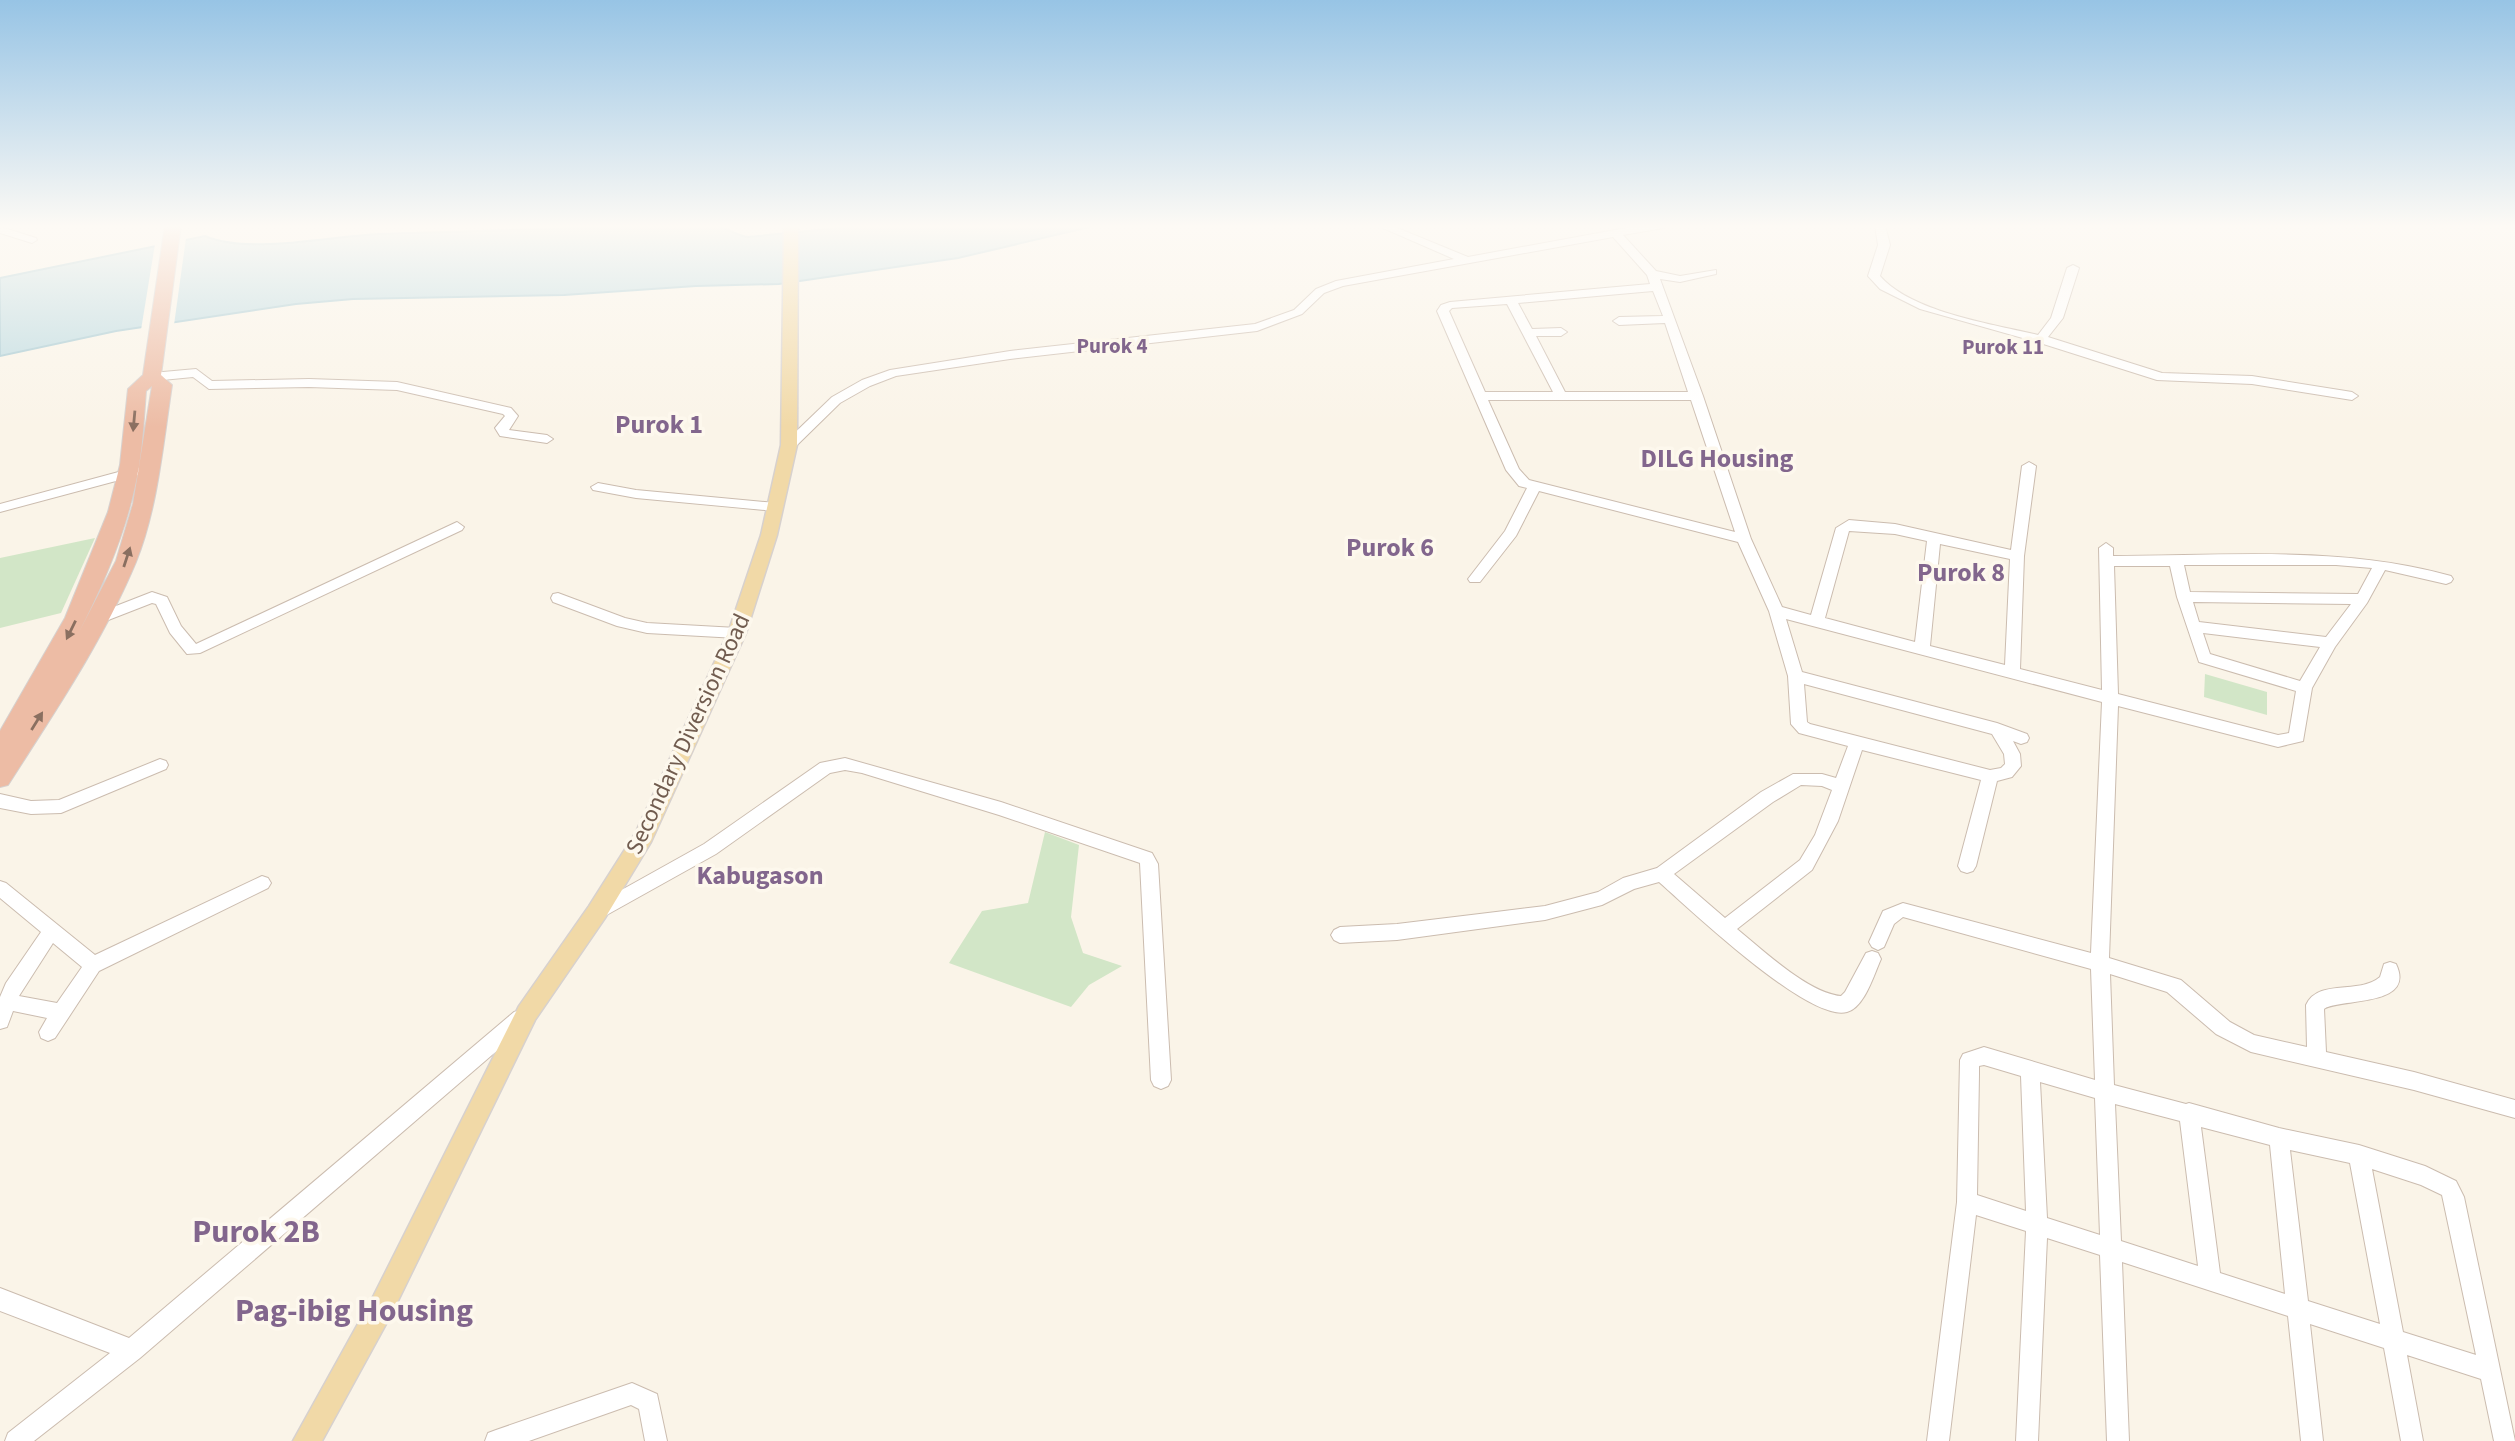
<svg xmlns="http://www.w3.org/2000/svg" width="2515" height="1441" font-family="'Source Sans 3',sans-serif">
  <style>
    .green { fill: #d2e6c7 }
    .water { fill: #bedbe1; stroke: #a5c9d2; stroke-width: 2 }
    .pier { fill: #faf4e8 }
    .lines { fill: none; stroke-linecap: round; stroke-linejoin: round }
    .minor-casing { stroke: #cbbcaf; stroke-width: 2 }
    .major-casing { stroke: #d7d1ce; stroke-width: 3 }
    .highway-casing { stroke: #d7d1ce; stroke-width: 2 }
    .minor { fill: #fff; fill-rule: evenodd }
    .major { fill: #f1d9a7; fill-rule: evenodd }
    .highway { fill: #edbca5; fill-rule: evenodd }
    .oneway { fill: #8a6f60 }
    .labels { text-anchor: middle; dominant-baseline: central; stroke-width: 7; stroke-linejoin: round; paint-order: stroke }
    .far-neighbourhood-label { font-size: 21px; font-weight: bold; fill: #82668d; stroke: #fdf8ed }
    .street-label { font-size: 24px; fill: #715c4f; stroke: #fdf8ed }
    .neighbourhood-label { font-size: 26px; font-weight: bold; fill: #82668d; stroke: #fdf8ed }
    .near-neighbourhood-label { font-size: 32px; font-weight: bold; fill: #82668d; stroke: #fdf8ed }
  </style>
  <rect width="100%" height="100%" fill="#faf4e8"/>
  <!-- green -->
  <g class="green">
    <polygon points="95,538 61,613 0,628 0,558"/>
    <polygon points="2205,674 2267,692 2267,715 2204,697"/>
    <polygon points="1045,832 1079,845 1071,917 1083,953 1122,966 1089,985 1071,1007 949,963 982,911 1028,903"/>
  </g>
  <!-- water -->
  <path class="water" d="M714 225C727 228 735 235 748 237L868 225H1098L958 258 779 284 696 286 564 295 353 299 296 304 116 331 0 356V278L205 236C249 255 330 236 379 234 491 231 602 226 714 225Z"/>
  <!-- pier -->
  <polygon class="pier" points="186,238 174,325 141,330 155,244"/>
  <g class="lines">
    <defs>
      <g id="minor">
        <path d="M1376 225H1390L1468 257 1615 230 1646 225H1668L1663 228 1623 235 1656 271 1680 276 1716 270V274L1680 282 1660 279 1703 396 1751 539 1782 607 1811 615 1836 528 1849 520 1895 524 2011 550 2022 466 2029 462 2036 466 2024 556 2020 669 2102 690 2099 548 2106 543 2113 548V556C2226 556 2342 545 2451 576L2453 579 2451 582 2446 584 2385 570 2367 603 2335 647 2312 688 2303 741 2278 747 2118 706 2109 958 2181 980 2230 1022 2254 1035 2307 1047 2306 1005C2318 978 2359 995 2380 977L2384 964 2390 962 2396 964C2417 1008 2338 998 2324 1009L2326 1052 2414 1072 2515 1100V1118L2414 1090 2251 1052 2216 1034 2167 992 2110 974 2114 1085 2186 1104 2189 1103 2279 1128 2359 1145 2425 1166 2456 1181 2464 1197 2515 1441H2494L2481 1379 2407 1355 2423 1441H2401L2384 1348 2310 1324 2323 1441H2301L2288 1316 2122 1262 2129 1441H2107L2100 1255 2047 1238 2038 1441H2016L2026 1231 1976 1215 1949 1441H1927L1957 1202 1960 1060 1963 1054 1984 1047 2095 1080 2091 969 1903 917 1894 924 1884 947 1878 950 1872 947 1869 942 1883 911 1903 903 2091 953 2102 702 1786 619 1802 672 1997 723 2027 734 2029 738 2027 742 2021 744 2013 741 2020 754 2021 766 2012 777 1997 781 1976 866 1973 871 1967 873 1961 871 1958 866 1981 780 1862 750 1838 821 1812 870 1737 929C1763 950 1808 993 1841 996L1845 992 1866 953 1872 951 1878 953 1881 959C1874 974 1865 1007 1847 1012 1809 1023 1690 909 1659 882L1634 889 1602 905 1545 920 1397 940 1340 943 1334 940 1331 935 1334 930 1340 927 1397 924 1496 912 1545 906 1598 892 1623 878 1657 868 1761 792 1793 774H1822L1836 778 1848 746 1799 733 1791 724 1788 676 1769 611 1738 542 1539 491 1516 536 1480 582H1470L1468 579 1505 531 1527 488 1519 486 1506 470 1437 311 1441 305 1450 302 1650 284 1647 275 1613 237 1343 286 1324 293 1302 314 1257 331 1010 359 896 376 870 386 840 403 794 448H784L782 445 832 397 862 380 890 370 1010 351 1255 324 1294 310 1316 289 1336 281 1454 259ZM1653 291 1663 316 1619 317 1613 321 1619 325 1665 323 1688 392H1565L1536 336H1561L1567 332 1561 328 1532 329 1518 303ZM1507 304 1553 392H1485L1449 311 1452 308ZM1488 400H1691L1735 532 1529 480 1519 469ZM1849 531 1895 534 1927 541 1915 642 1825 618ZM1940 544 2010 559 2005 665 1930 646ZM2184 565H2336L2372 568 2358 594 2190 592ZM2114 566H2170L2177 597 2199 662 2296 691 2289 733 2278 735 2118 694ZM2193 602 2351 604 2326 637 2199 622ZM2203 633 2320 647 2300 681 2210 654ZM1804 684 1992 734 2004 754 2005 764 2001 768 1990 770 1810 724 1807 722ZM1801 785 1822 786 1832 790 1815 835 1800 860 1725 918 1674 874 1773 802ZM1984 1065 2021 1076 2026 1211 1977 1195 1979 1074V1066ZM2040 1082 2095 1098 2100 1235 2047 1218ZM2115 1104 2180 1121 2198 1266 2121 1241ZM2201 1127 2270 1145 2285 1294 2220 1273ZM2290 1150 2350 1163 2380 1324 2308 1301ZM2372 1169 2421 1185 2442 1195 2476 1355 2403 1332Z"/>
        <path d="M1875 225H1885L1890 245 1880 276C1911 312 1992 324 2038 335L2051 318 2067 268 2073 265 2079 268 2063 318 2048 337 2162 373 2252 376 2352 392 2358 396 2352 400 2252 384 2157 380 2037 342 1920 309 1880 289 1868 276 1878 245Z"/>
        <polygon points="4,228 36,238 37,240 32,243 0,233 0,229"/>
        <polygon points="196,369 212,381 309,379 397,382 511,408 518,416 509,430 547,435 553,439 547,443 500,436 495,428 505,416 503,414 397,390 309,387 209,389 193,377 152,381 146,377 152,373"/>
        <polygon points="137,467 144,471 142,474 0,512 0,504"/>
        <polygon points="598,483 636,490 776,503 783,507 776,511 636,498 593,490 591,487"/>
        <polygon points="457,522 464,527 462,530 200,653 187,654 170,633 156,604 152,603 98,624 91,619 93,615 152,592 167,597 181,626 196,644"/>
        <polygon points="558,593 625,618 647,623 737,628 744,633 737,638 647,633 617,626 553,602 551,598 553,594"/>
        <polygon points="845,758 1001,802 1152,853 1158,864 1171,1080 1168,1086 1161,1089 1154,1086 1151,1080 1140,863 999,815 862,773 845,770 830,773 716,854 603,917 597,919 591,917 588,912 591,907 704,844 820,763"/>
        <polygon points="160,759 166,761 168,765 166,769 61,813 31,814 0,808 0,794 31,801 59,800"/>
        <path d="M262 876 268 878 271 883 268 888 99 971 55 1038 48 1041 41 1038 39 1032 47 1018 13 1011 7 1027 0 1029V997L6 983 41 932 0 898V881L6 883 95 955ZM53 943 82 967 57 1003 19 996Z"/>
        <polygon points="521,1010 528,1012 530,1018 528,1024 140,1358 34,1441 5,1441 8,1433 110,1353 0,1311 0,1288 129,1338 514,1012"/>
        <polygon points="632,1383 657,1394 667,1441 645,1441 639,1409 631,1405 529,1441 485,1441 488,1433 496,1430"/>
      </g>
      <polygon id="major" points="784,225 798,225 797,445 777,535 746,633 651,842 605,918 535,1020 392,1313 322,1441 293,1441 374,1295 519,1006 589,906 636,832 728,633 761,535 781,445"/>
      <path id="highway" d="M165 225H181L161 375 172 385C163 444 158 507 136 562 103 641 54 713 8 785L0 787V731L65 618 108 512 120 465 128 389 143 375ZM152 386 133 504 116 561 78 634C105 582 129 525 139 466 143 441 144 416 146 391Z"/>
    </defs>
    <!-- minor casing -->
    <use href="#minor" class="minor-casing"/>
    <!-- major casing -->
    <use href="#major" class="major-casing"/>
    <!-- highway casing -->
    <use href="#highway" class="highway-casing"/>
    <!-- minor -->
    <use href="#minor" class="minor"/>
    <!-- major -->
    <use href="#major" class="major"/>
    <!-- highway -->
    <use href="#highway" class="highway"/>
  </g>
  <!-- one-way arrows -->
  <defs><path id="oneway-solid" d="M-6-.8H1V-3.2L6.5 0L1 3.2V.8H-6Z" transform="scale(1.75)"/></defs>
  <g class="oneway">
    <use href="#oneway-solid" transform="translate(134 421) rotate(95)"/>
    <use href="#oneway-solid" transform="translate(127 557) rotate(-72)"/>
    <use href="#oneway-solid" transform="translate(71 630) rotate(116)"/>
    <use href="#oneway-solid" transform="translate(37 721) rotate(-58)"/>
  </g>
  <!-- sky -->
  <linearGradient id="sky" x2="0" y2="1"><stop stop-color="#97c4e5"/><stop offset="0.53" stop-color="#fdfaf5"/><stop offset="1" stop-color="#fdfaf5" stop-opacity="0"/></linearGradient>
  <rect width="2515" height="427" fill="url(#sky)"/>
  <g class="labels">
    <!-- far-neighbourhood labels -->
    <g class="far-neighbourhood-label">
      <text x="1112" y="346">Purok 4</text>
      <text x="2003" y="347">Purok 11</text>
    </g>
    <!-- street labels -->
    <g class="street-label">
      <text transform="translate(688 734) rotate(-65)">Secondary Diversion Road</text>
    </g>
    <!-- neighbourhood labels -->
    <g class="neighbourhood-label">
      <text x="659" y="424">Purok 1</text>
      <text x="1717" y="458">DILG Housing</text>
      <text x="1390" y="547">Purok 6</text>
      <text x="1961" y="572">Purok 8</text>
      <text x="760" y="875">Kabugason</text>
    </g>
    <!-- near-neighbourhood labels -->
    <g class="near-neighbourhood-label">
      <text x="256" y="1232">Purok 2B</text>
      <text x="354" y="1311">Pag-ibig Housing</text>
    </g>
  </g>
</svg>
